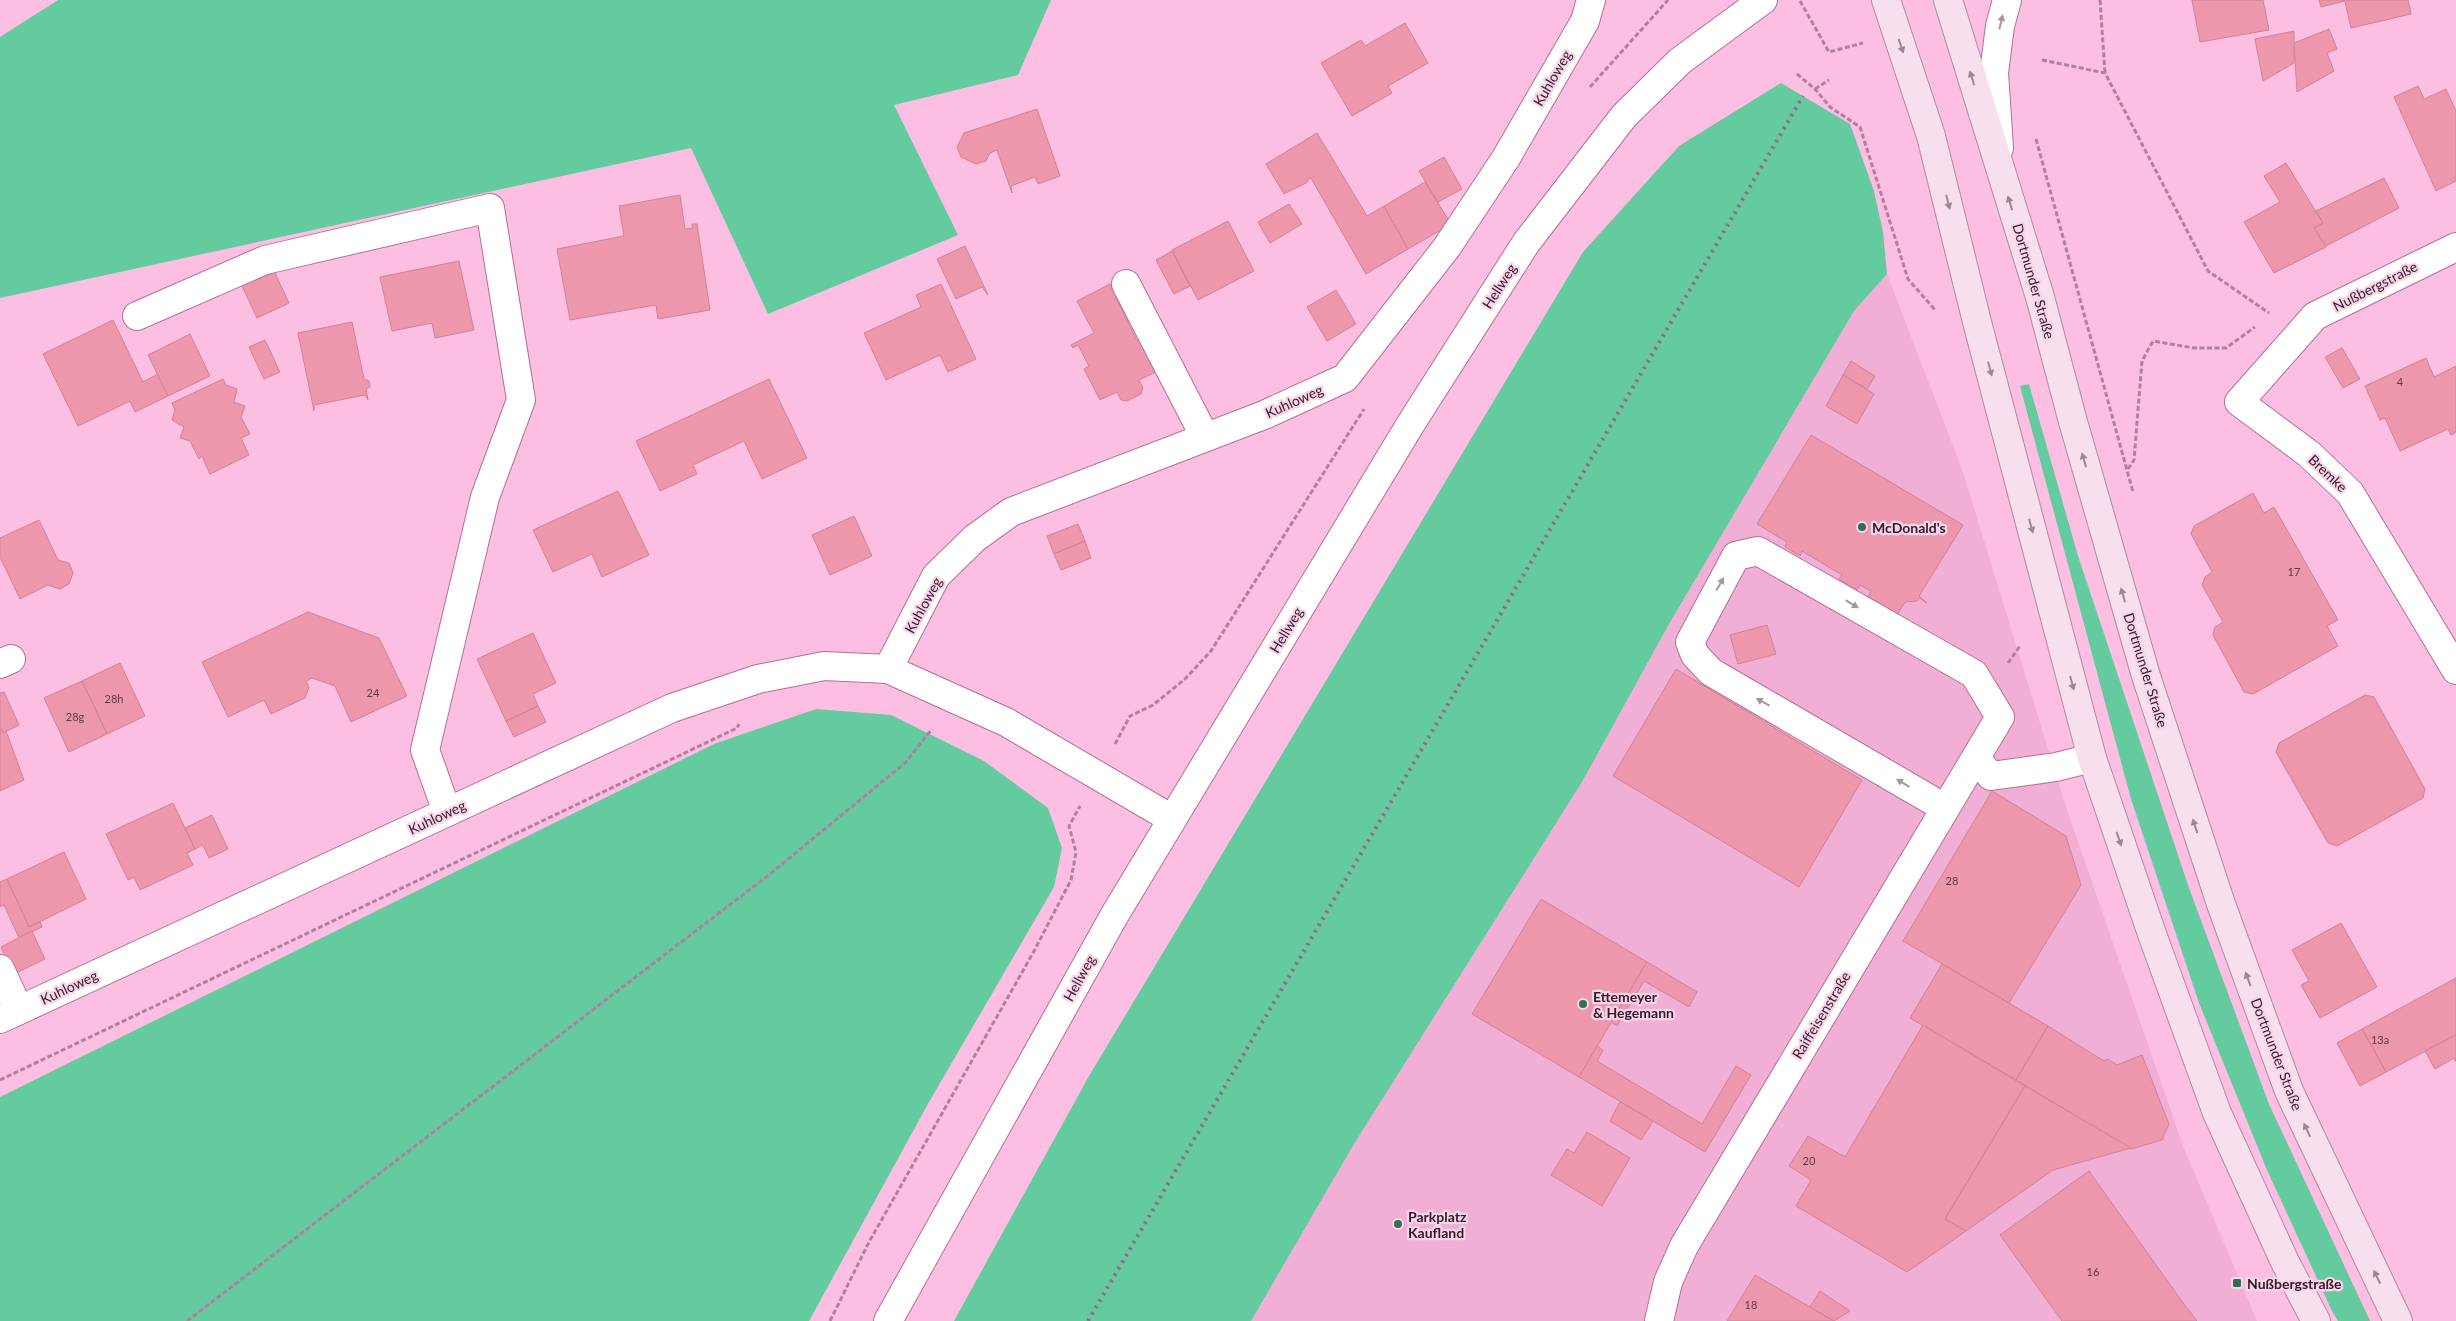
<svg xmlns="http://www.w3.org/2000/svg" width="2456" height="1321" font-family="Lato,sans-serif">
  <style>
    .built { fill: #f1afd5 }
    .green { fill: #64ca9f }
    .building { fill: #ec97ac; stroke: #d48196 }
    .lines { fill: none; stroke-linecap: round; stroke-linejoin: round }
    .minor-casing { stroke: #b56e99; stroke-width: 30 }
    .major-casing { stroke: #b18ba1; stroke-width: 30 }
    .path { stroke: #b2809d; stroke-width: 3; stroke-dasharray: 5 2.5; stroke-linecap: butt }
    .minor { stroke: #fff; stroke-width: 28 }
    .major { stroke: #f8dfed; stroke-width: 28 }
    .rail { stroke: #986b85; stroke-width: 4; stroke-dasharray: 2.5 5; stroke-linecap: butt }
    .oneway { fill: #a4979f }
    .oneway2 { fill: #a08595 }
    .poi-dot { fill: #346c54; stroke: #f6d6e8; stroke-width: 2 }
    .labels { text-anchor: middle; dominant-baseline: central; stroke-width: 4.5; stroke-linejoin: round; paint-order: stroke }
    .number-label { font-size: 11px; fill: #63384a }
    .street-label { font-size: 14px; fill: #35182a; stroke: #f6d6e8 }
    .poi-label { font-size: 14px; font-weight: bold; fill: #35182a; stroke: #f6d6e8; text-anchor: start }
  </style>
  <rect width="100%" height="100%" fill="#fcbee1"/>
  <!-- built -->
  <polygon class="built" points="1887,274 1962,469 2065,804 2183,1146 2257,1321 1251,1321 1354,1144 1582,782 1669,624 1854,311"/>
  <!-- green -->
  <g class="green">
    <polygon points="58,0 1051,0 1018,75 894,105 958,235 768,314 691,148 0,298 0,37"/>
    <polygon points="1781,83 1850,124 1874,191 1883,232 1887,274 1854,311 1669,624 1582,782 1354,1144 1251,1321 954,1321 1089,1076 1583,252 1679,146"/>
    <polygon points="2029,384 2078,556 2189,888 2269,1104 2370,1321 2338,1321 2332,1311 2267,1170 2199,1003 2131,799 2020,386"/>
    <polygon points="816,709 891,715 984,761 1048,808 1062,848 1054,887 929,1102 809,1321 0,1321 0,1097 714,744"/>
  </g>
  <!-- building -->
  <g class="building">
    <polygon points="2192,0 2263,0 2269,30 2200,42"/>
    <polygon points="2319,0 2408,0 2411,14 2351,28 2345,1 2321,7"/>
    <polygon points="1405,23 1428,63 1388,86 1392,93 1352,116 1321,63 1361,40 1365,46"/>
    <polygon points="2329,29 2337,49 2327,53 2334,71 2297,92 2294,43"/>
    <polygon points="2294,31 2294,63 2263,81 2255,39"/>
    <polygon points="2418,86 2424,99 2446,89 2456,111 2456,181 2436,191 2394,97"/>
    <polygon points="1037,109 1060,176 1038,184 1035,177 1011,186 1012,193 997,150 990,153 986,161 976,164 961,157 957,147 964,133"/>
    <polygon points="1317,133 1367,216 1384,206 1408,249 1366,274 1311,178 1307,180 1308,182 1284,194 1266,164"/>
    <polygon points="1444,157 1462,189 1438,202 1419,171"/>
    <polygon points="2286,163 2323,223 2314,228 2326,247 2274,273 2244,222 2280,202 2264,176"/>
    <polygon points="2384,178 2399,208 2326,246 2314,228 2323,223 2316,211"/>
    <polygon points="1425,182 1451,224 1408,249 1384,206"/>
    <polygon points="680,195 685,229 693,228 692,224 697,224 710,310 658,319 656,305 570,320 557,249 624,236 619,206"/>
    <polygon points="1289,204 1302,224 1270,243 1258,222"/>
    <polygon points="1228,221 1254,271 1198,300 1172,250"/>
    <polygon points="965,246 988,295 982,287 956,299 937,259"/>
    <polygon points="1172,251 1190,286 1174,294 1156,260"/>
    <polygon points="459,261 474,330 435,338 432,323 392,331 380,277"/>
    <polygon points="274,271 289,303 257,318 242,286"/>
    <polygon points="941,284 976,359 948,372 940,355 886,380 864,333 921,307 916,295"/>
    <polygon points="1110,284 1137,341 1139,340 1156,372 1139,380 1143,388 1141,394 1127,401 1121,400 1117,392 1100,400 1084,369 1089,366 1078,345 1073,348 1071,345 1094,333 1077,301"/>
    <polygon points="1336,290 1356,324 1327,341 1307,307"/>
    <polygon points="113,320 143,382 158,374 168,396 135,412 130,401 78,426 43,354"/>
    <polygon points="352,322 364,379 369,381 370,387 366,389 368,400 365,395 314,405 314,411 298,333"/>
    <polygon points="190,334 210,376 168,396 148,355"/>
    <polygon points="265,340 280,372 264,379 249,347"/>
    <polygon points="2342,348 2360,379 2343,388 2325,357"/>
    <polygon points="2426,358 2434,377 2456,366 2456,432 2451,435 2448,429 2400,451 2385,418 2380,420 2365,386"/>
    <polygon points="1851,361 1875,376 1867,389 1843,375"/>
    <polygon points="1843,375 1874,394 1857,424 1826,406"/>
    <polygon points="223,379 226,385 237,389 234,402 245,406 241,417 250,434 241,438 249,455 210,474 202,456 199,459 190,441 180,438 184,427 172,420 175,410 172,403"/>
    <polygon points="769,379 807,458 762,479 744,441 693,465 697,474 660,491 636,441"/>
    <polygon points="1811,435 1963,525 1919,596 1927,603 1919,598 1917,601 1905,602 1896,617 1896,613 1868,597 1871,591 1860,585 1857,590 1839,579 1842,575 1802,551 1800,556 1785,547 1787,542 1757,524"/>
    <polygon points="618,491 649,555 602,577 592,554 553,572 533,530"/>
    <polygon points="2253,493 2264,513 2274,507 2338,620 2327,626 2338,646 2253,694 2244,692 2213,635 2215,627 2223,622 2202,585 2205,577 2212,572 2191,534 2194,526"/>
    <polygon points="854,516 872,556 830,575 812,535"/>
    <polygon points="39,520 58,560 69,563 73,573 69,584 60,589 48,585 20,599 0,557 0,538"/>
    <polygon points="1078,524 1085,541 1054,554 1047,536"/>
    <polygon points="1085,541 1091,558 1061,570 1054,554"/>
    <polygon points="308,612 379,638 407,696 351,722 335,686 312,678 306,681 309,687 305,698 271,714 264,700 228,717 202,662"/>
    <polygon points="1767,625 1776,654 1738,664 1730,635"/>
    <polygon points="533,633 556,683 533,694 538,706 506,721 477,659"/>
    <polygon points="120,663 145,716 107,734 82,681"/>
    <polygon points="1676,669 1862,780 1799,887 1613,776"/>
    <polygon points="82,681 107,734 69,752 44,698"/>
    <polygon points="4,692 19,725 3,733 0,727 0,693"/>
    <polygon points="2365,695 2374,697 2425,789 2423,798 2337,846 2328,843 2276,752 2279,743"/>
    <polygon points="538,706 546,722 514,737 506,721"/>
    <polygon points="0,727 3,733 6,731 24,780 0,791"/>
    <polygon points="1992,791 2066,836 2081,885 2009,1003 1903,941"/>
    <polygon points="173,803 195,849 187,853 193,865 140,890 134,877 128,880 106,834"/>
    <polygon points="212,815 228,849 209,858 203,845 195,849 185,828"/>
    <polygon points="64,852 86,899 29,927 7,879"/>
    <polygon points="7,879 29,927 40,922 42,927 19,938 4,905 0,907 0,882"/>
    <polygon points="1541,899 1647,962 1579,1077 1472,1014"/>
    <polygon points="2341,923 2377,987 2320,1018 2301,985 2309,981 2292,950"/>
    <polygon points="32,931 45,959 18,972 12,970 1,947"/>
    <polygon points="1647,962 1697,992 1689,1007 1644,981 1617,1026 1611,1022"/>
    <polygon points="1942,964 2048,1026 2016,1080 1910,1018"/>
    <polygon points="2456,978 2456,1035 2386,1072 2362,1029"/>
    <polygon points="1923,1025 2025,1086 1945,1219 1966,1231 1907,1272 1796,1206 1811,1180 1789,1166 1808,1136 1845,1157"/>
    <polygon points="2048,1026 2104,1061 2108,1059 2117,1065 2142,1055 2169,1124 2162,1140 2131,1149 2016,1080"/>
    <polygon points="2362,1029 2386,1072 2360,1086 2337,1043"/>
    <polygon points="2456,1035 2456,1062 2454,1058 2435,1069 2425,1051"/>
    <polygon points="1597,1046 1603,1050 1597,1061 1702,1124 1736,1066 1751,1075 1705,1152 1579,1077"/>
    <polygon points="2025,1086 2131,1148 2053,1170 1966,1231 1945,1219"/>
    <polygon points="1620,1102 1653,1121 1641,1140 1610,1121"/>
    <polygon points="1587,1132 1630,1158 1602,1206 1551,1175 1567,1149 1574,1153"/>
    <polygon points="2089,1171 2186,1307 2197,1321 2062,1321 2000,1235"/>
    <polygon points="1755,1275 1810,1307 1834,1321 1727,1321"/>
    <polygon points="1820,1291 1850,1311 1834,1321 1810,1307"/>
  </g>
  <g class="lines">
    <defs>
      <g id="minor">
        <polyline points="1999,148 1994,73 2000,26 2007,0"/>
        <polyline points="2456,247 2315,316 2239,402 2309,454 2350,493 2456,670"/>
        <polyline points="1126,284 1205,437"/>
        <polyline points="137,316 265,260 490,208 521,400 485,497 425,750 447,812"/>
        <polyline points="0,664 11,659"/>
        <polyline points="888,669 936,576 975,538 1011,512 1264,415 1345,378 1447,247 1506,158 1585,21 1591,0"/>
        <polyline points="1976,759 1991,776 2056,767 2092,758"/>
        <polyline points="0,969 19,1010"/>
        <polyline points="0,1019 672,708 758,679 824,666 888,669 1006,722 1172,819"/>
        <polyline points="888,1321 1114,916 1410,425 1526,243 1624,116 1680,61 1763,0"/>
        <polyline points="1659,1321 1668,1282 1684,1246 2000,717 1974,674 1758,551 1736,556 1690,642 1695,655 1711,672 1945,808"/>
      </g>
      <g id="major">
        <polyline points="1886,0 1931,136 1977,322 2092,758 2152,934 2217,1113 2285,1262 2316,1321"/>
        <polyline points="1948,0 2040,297 2072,418 2146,676 2221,904 2289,1091 2398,1321"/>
      </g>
    </defs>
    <!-- minor casing -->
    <use href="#minor" class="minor-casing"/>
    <!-- major casing -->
    <use href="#major" class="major-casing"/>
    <!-- path -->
    <g class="path">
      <polyline points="2100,0 2105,73"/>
      <polyline points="1800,1 1829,52 1863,43"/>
      <polyline points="2042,60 2105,73 2208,271 2269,313"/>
      <polyline points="1797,74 1815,89 1830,107 1860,127 1908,279 1936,311"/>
      <polyline points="1590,87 1668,0"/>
      <polyline points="1815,89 1829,80"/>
      <polyline points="2036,139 2133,492"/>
      <polyline points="2128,469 2134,460 2142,361 2153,341 2194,348 2226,348 2255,327"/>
      <polyline points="2008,663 2020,646"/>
      <polyline points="1115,744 1130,716 1153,705 1185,679 1211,651 1364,409"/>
      <polyline points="0,1080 737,728 739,724"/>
      <polyline points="187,1321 770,874 905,763 932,729"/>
      <polyline points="830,1321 869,1242 1033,953 1071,880 1076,852 1069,826 1080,806"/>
    </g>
    <!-- minor -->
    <use href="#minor" class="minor"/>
    <!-- major -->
    <use href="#major" class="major"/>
    <!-- rail -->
    <polyline class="rail" points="1088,1321 1803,96"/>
  </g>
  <!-- one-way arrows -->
  <defs><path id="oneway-solid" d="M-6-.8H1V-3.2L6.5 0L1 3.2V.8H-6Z" transform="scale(1.25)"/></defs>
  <g class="oneway">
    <use href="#oneway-solid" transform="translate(2001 22) rotate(-77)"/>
    <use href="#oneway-solid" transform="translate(1720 584) rotate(-60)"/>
    <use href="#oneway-solid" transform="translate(1852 604) rotate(31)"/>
    <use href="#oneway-solid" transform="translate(1763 702) rotate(-151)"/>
    <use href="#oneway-solid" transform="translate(1903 783) rotate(-149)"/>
  </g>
  <g class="oneway2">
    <use href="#oneway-solid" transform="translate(1901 46) rotate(71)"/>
    <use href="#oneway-solid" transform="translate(1972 78) rotate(-107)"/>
    <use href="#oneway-solid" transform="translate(1948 202) rotate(76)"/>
    <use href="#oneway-solid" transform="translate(2010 203) rotate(-107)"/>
    <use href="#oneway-solid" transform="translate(1990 369) rotate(75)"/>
    <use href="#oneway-solid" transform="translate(2084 460) rotate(-106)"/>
    <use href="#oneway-solid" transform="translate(2031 526) rotate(75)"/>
    <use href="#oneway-solid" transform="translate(2123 595) rotate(-106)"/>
    <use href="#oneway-solid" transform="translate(2072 683) rotate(75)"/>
    <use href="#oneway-solid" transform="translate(2195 826) rotate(-108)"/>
    <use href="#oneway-solid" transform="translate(2119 839) rotate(71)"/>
    <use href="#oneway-solid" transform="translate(2248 979) rotate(-110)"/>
    <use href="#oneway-solid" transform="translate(2307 1130) rotate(-115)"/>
    <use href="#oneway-solid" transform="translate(2377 1277) rotate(-116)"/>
  </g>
  <!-- markers -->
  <g class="poi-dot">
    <circle cx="1862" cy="527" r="5"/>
    <circle cx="1583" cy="1004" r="5"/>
    <circle cx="1398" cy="1224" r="5"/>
    <rect x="2232" y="1278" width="10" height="10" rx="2.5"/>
  </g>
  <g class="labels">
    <!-- number labels -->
    <g class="number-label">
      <text x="2400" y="381">4</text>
      <text x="2294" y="571">17</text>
      <text x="373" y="692">24</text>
      <text x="114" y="698">28h</text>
      <text x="75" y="716">28g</text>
      <text x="1952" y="880">28</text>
      <text x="2380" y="1039">13a</text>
      <text x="1809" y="1160">20</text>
      <text x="2093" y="1271">16</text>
      <text x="1751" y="1304">18</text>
    </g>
    <!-- street labels -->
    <g class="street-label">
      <text transform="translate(1552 78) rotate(-60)">Kuhloweg</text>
      <text transform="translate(2034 281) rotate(74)">Dortmunder Straße</text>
      <text transform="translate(1499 286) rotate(-57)">Hellweg</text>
      <text transform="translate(2375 286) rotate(-27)">Nußbergstraße</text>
      <text transform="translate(1294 401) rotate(-24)">Kuhloweg</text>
      <text transform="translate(2328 473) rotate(43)">Bremke</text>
      <text transform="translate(923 605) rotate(-61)">Kuhloweg</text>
      <text transform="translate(1286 630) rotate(-59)">Hellweg</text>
      <text transform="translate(2146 670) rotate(73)">Dortmunder Straße</text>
      <text transform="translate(437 817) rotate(-25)">Kuhloweg</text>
      <text transform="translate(1079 978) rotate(-61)">Hellweg</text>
      <text transform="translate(69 987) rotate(-25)">Kuhloweg</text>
      <text transform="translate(1821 1015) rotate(-59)">Raiffeisenstraße</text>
      <text transform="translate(2277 1054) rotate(69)">Dortmunder Straße</text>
    </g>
    <!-- poi labels -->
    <g class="poi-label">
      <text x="1872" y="527">McDonald's</text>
      <text x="1593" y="996">Ettemeyer<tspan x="1593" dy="16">&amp; Hegemann</tspan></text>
      <text x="1408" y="1216">Parkplatz<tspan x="1408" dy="16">Kaufland</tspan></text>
      <text x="2247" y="1283">Nußbergstraße</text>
    </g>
  </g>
</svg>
